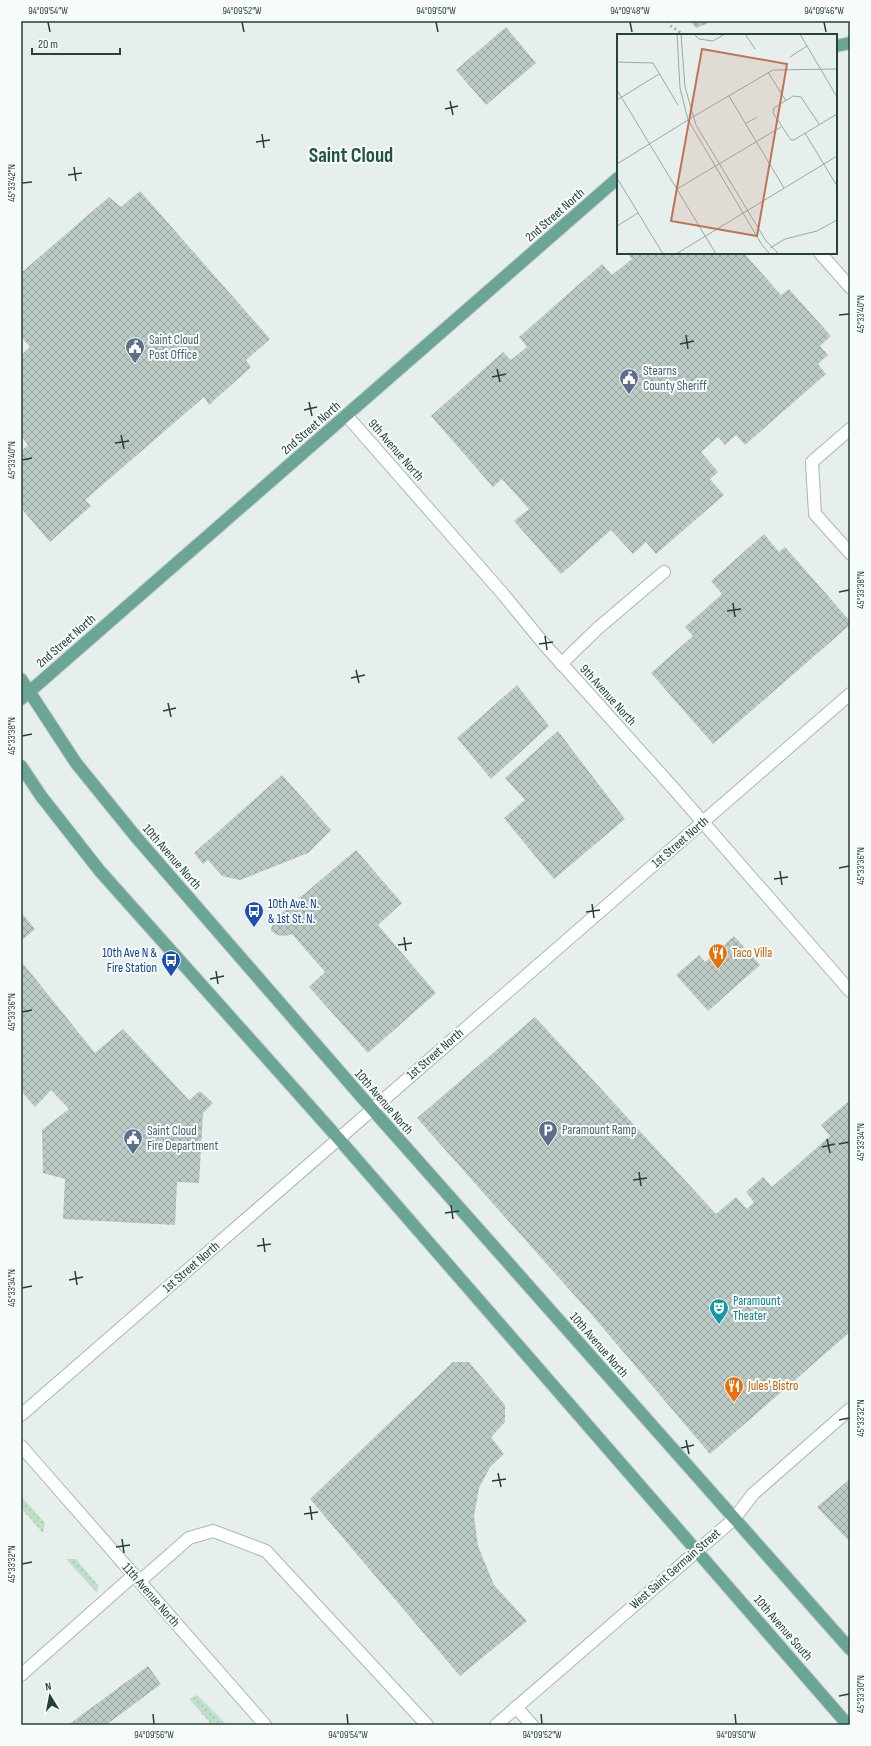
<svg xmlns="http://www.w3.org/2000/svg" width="871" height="1746" font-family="'Sofia Sans Condensed',sans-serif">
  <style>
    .grass { fill: url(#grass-dots) }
    .building { fill: url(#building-cross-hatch) }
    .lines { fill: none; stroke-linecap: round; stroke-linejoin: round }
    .minor-casing { stroke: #a8b8b2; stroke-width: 14 }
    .major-casing { stroke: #c2cac8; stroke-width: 14 }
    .path { stroke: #86b3a5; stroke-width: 2.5; stroke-dasharray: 2 3; stroke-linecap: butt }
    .minor { stroke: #fff; stroke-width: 12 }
    .major { stroke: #6aa596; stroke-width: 12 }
    .ticks { fill: none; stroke: #24423a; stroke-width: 1.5 }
    .labels { text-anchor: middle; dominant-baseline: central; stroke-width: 4; stroke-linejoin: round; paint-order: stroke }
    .street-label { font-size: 13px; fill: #24423a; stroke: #f7fbf9 }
    .service-label { font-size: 13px; fill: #4e5e75; stroke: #f7fbf9; text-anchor: start }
    .transit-label { font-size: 13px; fill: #164399; stroke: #f7fbf9; text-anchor: start }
    .food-label { font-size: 13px; fill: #c56008; stroke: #f7fbf9; text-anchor: start }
    .culture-label { font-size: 13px; fill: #0d838f; stroke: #f7fbf9; text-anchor: start }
    .town-label { font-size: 21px; font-weight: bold; fill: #1f5548; stroke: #f7fbf9 }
    .inset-road { fill: none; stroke: #98aaa4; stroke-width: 1 }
    .view { fill: #c07456; fill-opacity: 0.15; stroke: #c07456; stroke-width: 2 }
    .inset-edge { fill: none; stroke: #24423a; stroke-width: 2 }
    .neatline { fill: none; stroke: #24423a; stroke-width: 1.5 }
    .ticks-label { font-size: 10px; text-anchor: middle; fill: #24423a }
  </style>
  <defs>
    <pattern id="grass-dots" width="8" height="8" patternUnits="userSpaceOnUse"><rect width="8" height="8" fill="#bfe0c8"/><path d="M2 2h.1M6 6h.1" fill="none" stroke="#a4c1ad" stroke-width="1.8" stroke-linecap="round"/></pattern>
    <pattern id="building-cross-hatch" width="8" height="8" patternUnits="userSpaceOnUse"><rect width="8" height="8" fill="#bbcac4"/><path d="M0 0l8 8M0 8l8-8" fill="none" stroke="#98a6a0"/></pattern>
  </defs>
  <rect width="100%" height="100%" fill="#e6efeb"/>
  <!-- grass -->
  <g class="grass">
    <polygon points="21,1496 45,1523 43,1533 21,1508"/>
    <polygon points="66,1559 76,1559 98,1585 97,1593"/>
    <polygon points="197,1695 227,1725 212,1725 189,1699"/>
  </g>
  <!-- building -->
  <g class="building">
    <polygon points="690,21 713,21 696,28"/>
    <polygon points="506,27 536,63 486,105 456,70"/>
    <polygon points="140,191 270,339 246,360 251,367 209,405 204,397 85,500 91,506 50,542 21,508 21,451 28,445 21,436 21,355 30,347 21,337 21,273 109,197 121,207"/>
    <polygon points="627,253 744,253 781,295 789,289 831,336 820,346 828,355 818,364 826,374 745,445 736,435 725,445 718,437 701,452 718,472 710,479 724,495 656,554 646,542 633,554 611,530 561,574 514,521 529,509 502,479 493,487 431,416 503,352 511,360 527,347 519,337 602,264 612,275 632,259"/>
    <polygon points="764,534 779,552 785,547 850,621 850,625 713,744 651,673 693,636 685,627 722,594 711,581"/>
    <polygon points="517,685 549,726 491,779 457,738"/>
    <polygon points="558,731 625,819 554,879 504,818 525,800 505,778"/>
    <polygon points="282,775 331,830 308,853 240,880 222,876 208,860 203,864 194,853"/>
    <polygon points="356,850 402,903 378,925 436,993 368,1053 309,987 325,972 292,934 285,936 277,935 271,931 272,924 276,918"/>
    <polygon points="21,912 35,929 21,941"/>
    <polygon points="734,936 760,965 708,1011 676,975 699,955 705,962"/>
    <polygon points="21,961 95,1053 123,1029 189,1100 200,1091 213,1103 203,1113 199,1183 177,1182 175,1225 63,1219 65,1179 43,1173 42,1130 69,1109 51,1090 35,1107 21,1091"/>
    <polygon points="535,1017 716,1214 736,1197 747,1209 754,1202 746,1192 763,1177 772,1187 830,1136 821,1125 850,1100 850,1332 710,1454 592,1315 417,1118"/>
    <polygon points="453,1362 469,1362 505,1405 505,1422 491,1437 504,1454 490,1467 479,1488 474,1516 478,1546 494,1585 527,1621 460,1676 310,1499"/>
    <polygon points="850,1479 850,1542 817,1507"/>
    <polygon points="148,1666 161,1684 106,1725 68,1725"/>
  </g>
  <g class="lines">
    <defs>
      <g id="minor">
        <polyline points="820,253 850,287"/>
        <polyline points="347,416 503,594 544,644 674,789 850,991"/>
        <polyline points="850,429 812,462 815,514 850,553"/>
        <polyline points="561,664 597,629 664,572"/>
        <polyline points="21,1415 850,694"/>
        <polyline points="21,1446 265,1725"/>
        <polyline points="140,1581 189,1538 213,1531 266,1551 427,1725"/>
        <polyline points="21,1675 134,1575"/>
        <polyline points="516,1707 532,1725"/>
        <polyline points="496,1725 734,1519 753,1494 850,1409"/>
      </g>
      <g id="major">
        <polyline points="836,46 850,43"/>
        <polyline points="21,679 76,763 136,837 372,1109 850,1649"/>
        <polyline points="21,699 618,178"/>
        <polyline points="21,766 41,796 99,870 338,1138 848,1725"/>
      </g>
    </defs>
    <!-- minor casing -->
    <use href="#minor" class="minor-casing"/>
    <!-- major casing -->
    <use href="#major" class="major-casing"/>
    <!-- path -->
    <polyline class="path" points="668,21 671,26 684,35"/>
    <!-- minor -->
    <use href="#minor" class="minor"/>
    <!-- major -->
    <use href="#major" class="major"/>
  </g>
  <!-- ticks -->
  <path class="ticks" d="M48 22 50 32M242 22 244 32M436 22 438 32M630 22 632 32M824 22 826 32M450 101 453 115M445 109 458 106M262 134 264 148M256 142 270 140M74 167 76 181M68 175 82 173M22 183 32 182M839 315 849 314M686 335 688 349M680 344 694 341M497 369 500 382M492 377 506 374M309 402 312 416M304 410 317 407M121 435 124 449M115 443 129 441M22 460 32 458M839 592 849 590M733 603 735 617M727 611 741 609M545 636 547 650M539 644 553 642M356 670 359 683M351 678 365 675M168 703 171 717M163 711 176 708M22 736 32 734M839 868 849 866M780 871 782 885M774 879 788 877M592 904 594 918M586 912 600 910M404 937 406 951M398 945 412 943M216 971 218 984M210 979 224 976M22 1012 32 1010M827 1139 830 1153M839 1144 849 1142M822 1147 835 1144M639 1172 641 1186M633 1180 647 1178M451 1205 453 1219M445 1213 459 1211M263 1238 265 1252M257 1246 271 1244M75 1271 77 1285M69 1280 83 1277M22 1288 32 1286M839 1420 849 1418M686 1440 689 1454M681 1448 694 1445M498 1473 501 1487M492 1481 506 1479M310 1506 312 1520M304 1514 318 1512M122 1539 124 1553M116 1547 130 1545M22 1564 32 1562M839 1696 849 1694M153 1714 154 1724M347 1714 348 1724M541 1714 542 1724M735 1714 736 1724"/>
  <!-- icons -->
  <defs>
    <symbol id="civic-pin" viewBox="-11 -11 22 30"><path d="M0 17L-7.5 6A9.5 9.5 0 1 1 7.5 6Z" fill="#5c6f8a" stroke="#f7fbf9"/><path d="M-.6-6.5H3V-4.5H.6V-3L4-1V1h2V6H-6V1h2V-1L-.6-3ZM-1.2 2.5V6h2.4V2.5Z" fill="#fff"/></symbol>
    <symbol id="bus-pin" viewBox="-11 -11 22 30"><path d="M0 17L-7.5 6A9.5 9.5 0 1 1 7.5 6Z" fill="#1a4fb4" stroke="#f7fbf9"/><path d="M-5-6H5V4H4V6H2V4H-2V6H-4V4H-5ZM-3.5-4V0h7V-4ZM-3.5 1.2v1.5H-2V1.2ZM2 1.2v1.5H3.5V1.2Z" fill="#fff"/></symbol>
    <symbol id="restaurant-pin" viewBox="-11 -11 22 30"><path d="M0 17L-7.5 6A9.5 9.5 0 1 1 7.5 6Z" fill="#e8710a" stroke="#f7fbf9"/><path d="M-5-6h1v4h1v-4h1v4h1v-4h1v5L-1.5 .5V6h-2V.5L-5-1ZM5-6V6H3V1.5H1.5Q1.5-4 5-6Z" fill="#fff"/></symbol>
    <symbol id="parking-pin" viewBox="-11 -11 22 30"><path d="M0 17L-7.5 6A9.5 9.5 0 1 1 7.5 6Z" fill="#5c6f8a" stroke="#f7fbf9"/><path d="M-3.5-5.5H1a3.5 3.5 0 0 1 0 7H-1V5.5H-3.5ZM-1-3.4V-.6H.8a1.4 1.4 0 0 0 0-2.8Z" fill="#fff"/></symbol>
    <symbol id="theatre-pin" viewBox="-11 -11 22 30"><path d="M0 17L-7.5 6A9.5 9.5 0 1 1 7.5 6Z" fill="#0f9aa8" stroke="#f7fbf9"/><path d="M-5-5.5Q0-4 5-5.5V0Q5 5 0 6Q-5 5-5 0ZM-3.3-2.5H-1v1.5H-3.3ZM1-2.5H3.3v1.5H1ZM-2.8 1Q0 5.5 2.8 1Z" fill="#fff"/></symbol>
  </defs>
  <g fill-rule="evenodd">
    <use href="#civic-pin" x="124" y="336" width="22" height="30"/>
    <use href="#civic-pin" x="618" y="367" width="22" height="30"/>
    <use href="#bus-pin" x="243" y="900" width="22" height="30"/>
    <use href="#restaurant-pin" x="707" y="942" width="22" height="30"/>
    <use href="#bus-pin" x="160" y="949" width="22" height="30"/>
    <use href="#parking-pin" x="537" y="1119" width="22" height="30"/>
    <use href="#civic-pin" x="122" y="1127" width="22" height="30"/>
    <use href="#theatre-pin" x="708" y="1297" width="22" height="30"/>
    <use href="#restaurant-pin" x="723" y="1375" width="22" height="30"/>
  </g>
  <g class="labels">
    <!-- street labels -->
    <g class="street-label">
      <text transform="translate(555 215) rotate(-41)">2nd Street North</text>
      <text transform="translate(311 428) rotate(-41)">2nd Street North</text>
      <text transform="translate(396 450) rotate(49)">9th Avenue North</text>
      <text transform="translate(66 641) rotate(-41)">2nd Street North</text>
      <text transform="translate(608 695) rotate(48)">9th Avenue North</text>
      <text transform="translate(680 842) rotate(-41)">1st Street North</text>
      <text transform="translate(172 857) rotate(49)">10th Avenue North</text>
      <text transform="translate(435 1054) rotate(-41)">1st Street North</text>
      <text transform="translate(384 1102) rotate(49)">10th Avenue North</text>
      <text transform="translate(191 1267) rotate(-41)">1st Street North</text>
      <text transform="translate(599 1345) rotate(49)">10th Avenue North</text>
      <text transform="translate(675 1569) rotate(-41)">West Saint Germain Street</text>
      <text transform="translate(151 1595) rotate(49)">11th Avenue North</text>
      <text transform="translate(783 1628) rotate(49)">10th Avenue South</text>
    </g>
    <!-- service labels -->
    <g class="service-label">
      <text x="149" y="340">Saint Cloud<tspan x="149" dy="15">Post Office</tspan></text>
      <text x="643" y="371">Stearns<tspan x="643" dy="15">County Sheriff</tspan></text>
      <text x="562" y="1130">Paramount Ramp</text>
      <text x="147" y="1131">Saint Cloud<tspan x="147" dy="15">Fire Department</tspan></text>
    </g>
    <!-- transit labels -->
    <g class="transit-label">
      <text x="268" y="904">10th Ave. N.<tspan x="268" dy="15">&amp; 1st St. N.</tspan></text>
      <text x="157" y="953" text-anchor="end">10th Ave N &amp;<tspan x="157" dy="15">Fire Station</tspan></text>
    </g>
    <!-- food labels -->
    <g class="food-label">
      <text x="732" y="953">Taco Villa</text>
      <text x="748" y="1386">Jules' Bistro</text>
    </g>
    <!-- culture labels -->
    <g class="culture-label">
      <text x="733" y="1301">Paramount<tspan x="733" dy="15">Theater</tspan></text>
    </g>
    <!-- town labels -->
    <g class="town-label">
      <text x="351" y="155">Saint Cloud</text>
    </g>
  </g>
  <!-- overview -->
  <g transform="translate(617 34)">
    <rect width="220" height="220" fill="#e6efeb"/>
    <path class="inset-road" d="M60 0 63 54 71 86 145 211 153 220M64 0 68 53 79 91 149 207 162 220M77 0 82 5 96 7 108 0M128 0 138 15M183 0 220 63M173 23 190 12M0 28 36 29 61 71M151 38 169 67M0 56 99 220M112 62 167 154M0 66 42 40M74 84 156 36 220 35M128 90 140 83M202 90 184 63 176 62 157 74 156 79 174 106H177L220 80M188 99 220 152M0 130 71 86M0 144 46 220M60 155 164 93M0 192 21 179M153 214 168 205 200 197 220 186M59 220 220 122"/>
    <path class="view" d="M85 15 170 30 140 202 54 187Z"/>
    <rect width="220" height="220" class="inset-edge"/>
  </g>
  <!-- border -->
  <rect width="871" height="1746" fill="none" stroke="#f7fbf9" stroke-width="44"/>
  <!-- north arrow -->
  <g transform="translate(50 1696) rotate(350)" stroke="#f7fbf9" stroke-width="3" paint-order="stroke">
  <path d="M0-3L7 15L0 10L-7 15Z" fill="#24423a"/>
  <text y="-6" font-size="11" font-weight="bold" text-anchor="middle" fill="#24423a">N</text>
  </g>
  <!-- scale -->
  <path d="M32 48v6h88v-6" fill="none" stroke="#24423a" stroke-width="2"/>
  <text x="38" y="48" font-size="12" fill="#24423a" stroke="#f7fbf9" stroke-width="3" paint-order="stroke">20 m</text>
  <rect x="22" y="22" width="827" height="1702" class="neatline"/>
  <g class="ticks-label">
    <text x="48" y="14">94°09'54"W</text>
    <text x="242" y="14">94°09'52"W</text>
    <text x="436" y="14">94°09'50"W</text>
    <text x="630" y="14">94°09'48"W</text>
    <text x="824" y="14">94°09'46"W</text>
    <text transform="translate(11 183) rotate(-90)" y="4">45°33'42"N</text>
    <text transform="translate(860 314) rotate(-90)" y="4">45°33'40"N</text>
    <text transform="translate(11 460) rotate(-90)" y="4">45°33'40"N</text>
    <text transform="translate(860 590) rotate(-90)" y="4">45°33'38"N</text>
    <text transform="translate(11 736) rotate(-90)" y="4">45°33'38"N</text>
    <text transform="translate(860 866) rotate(-90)" y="4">45°33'36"N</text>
    <text transform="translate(11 1012) rotate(-90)" y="4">45°33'36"N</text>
    <text transform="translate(860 1142) rotate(-90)" y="4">45°33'34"N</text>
    <text transform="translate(11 1288) rotate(-90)" y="4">45°33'34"N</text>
    <text transform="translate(860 1418) rotate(-90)" y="4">45°33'32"N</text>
    <text transform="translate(11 1564) rotate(-90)" y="4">45°33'32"N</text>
    <text transform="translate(860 1694) rotate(-90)" y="4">45°33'30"N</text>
    <text x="154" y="1738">94°09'56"W</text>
    <text x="348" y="1738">94°09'54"W</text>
    <text x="542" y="1738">94°09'52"W</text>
    <text x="736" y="1738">94°09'50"W</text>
  </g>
</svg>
